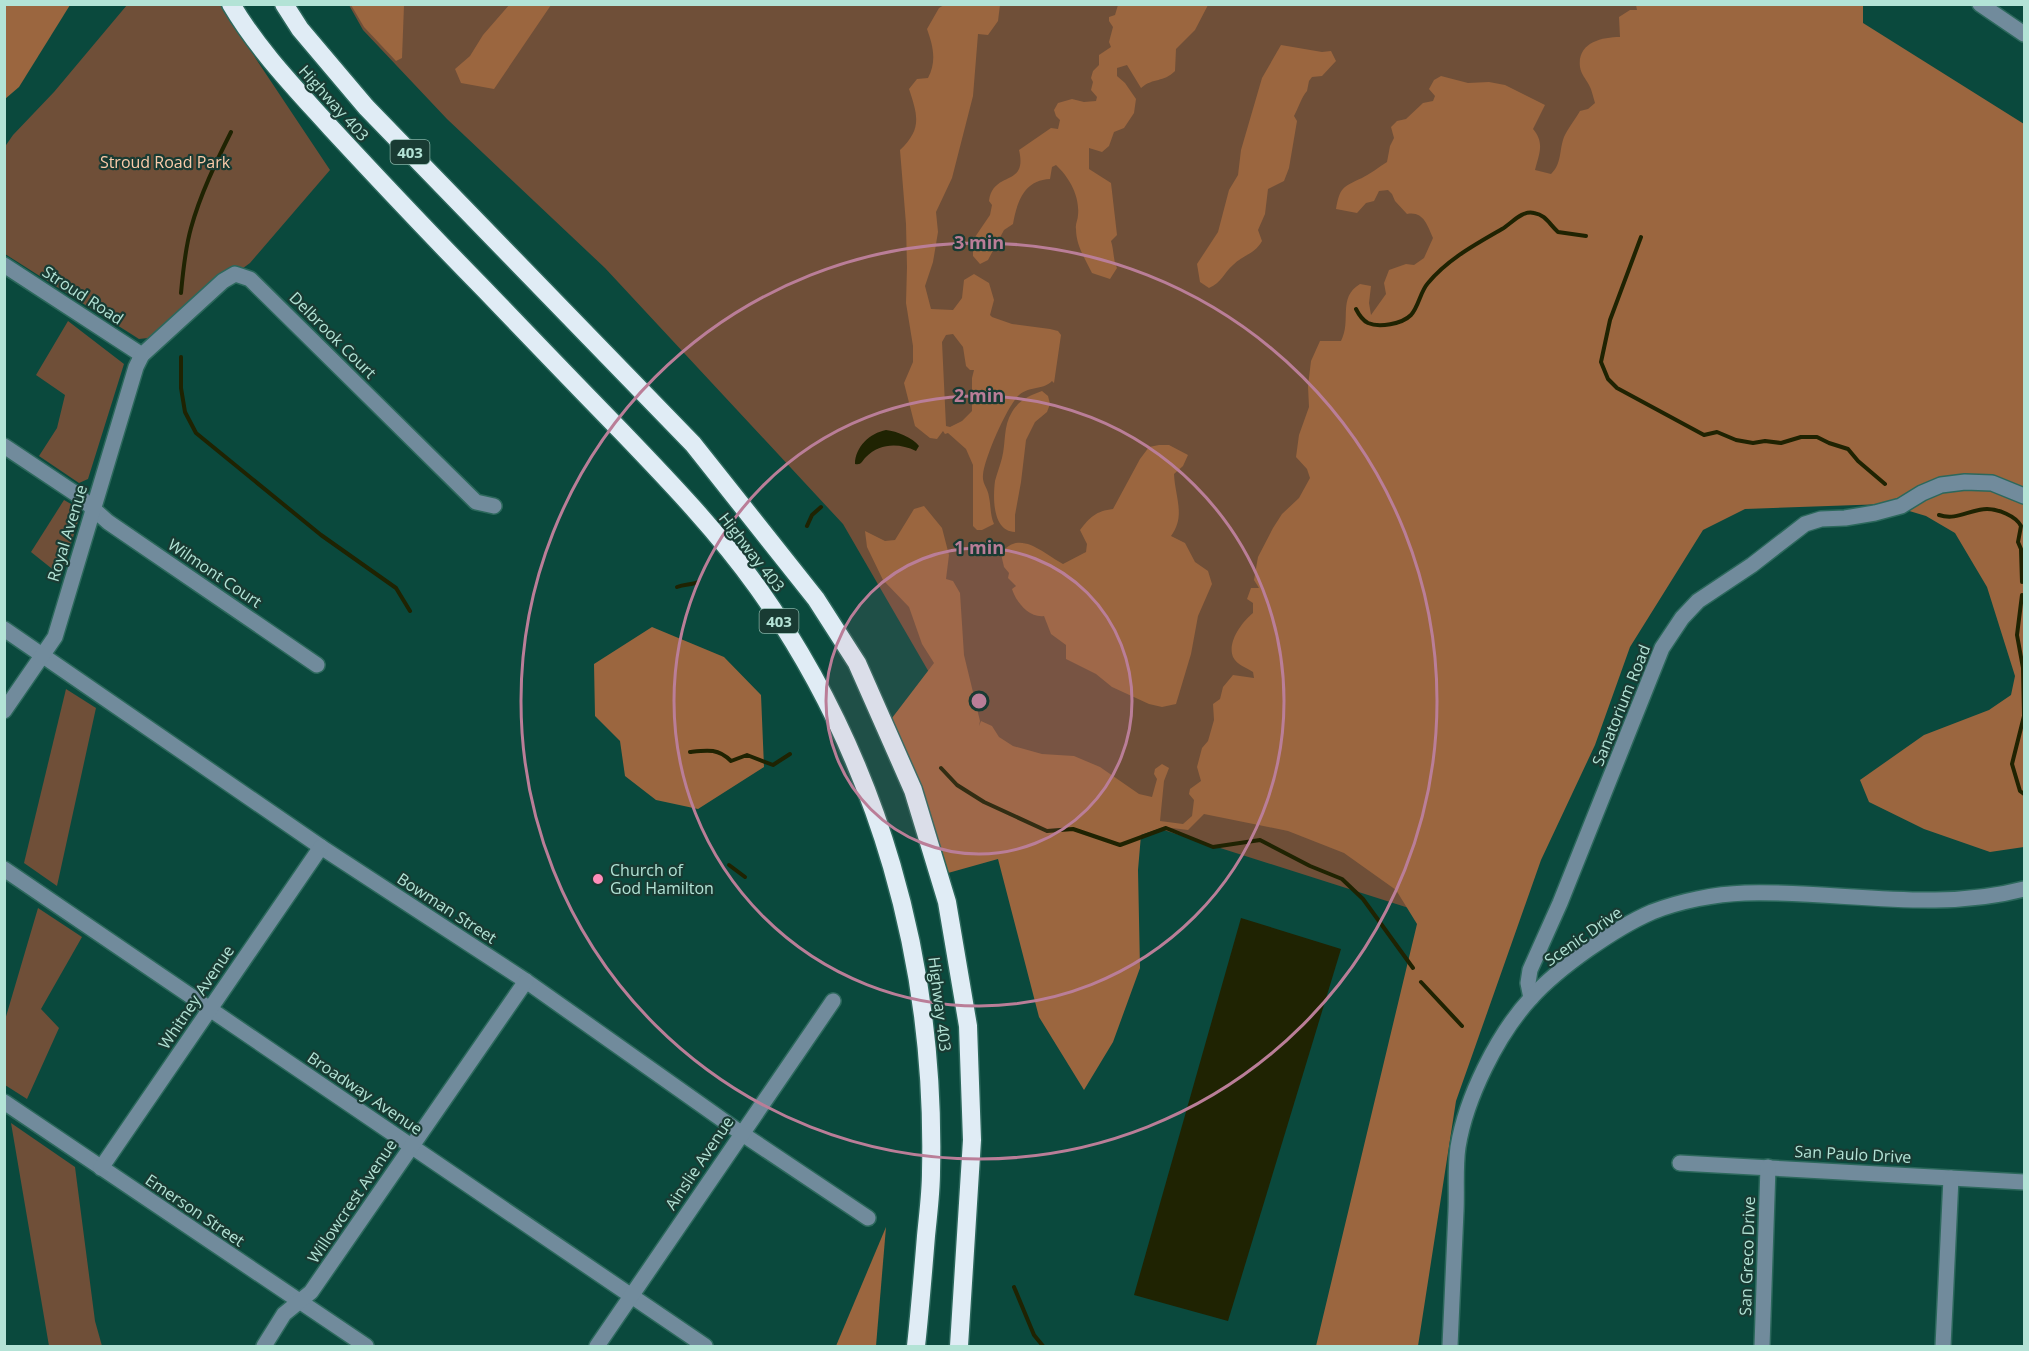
<svg xmlns="http://www.w3.org/2000/svg" width="2029" height="1351" font-family="'Open Sans',sans-serif">
  <style>
    .green { fill: #6f4f38 }
    .forest { fill: #9b663f; fill-rule: evenodd }
    .water { fill: #1f2302 }
    .lines { fill: none; stroke-linecap: round; stroke-linejoin: round }
    .stream { stroke: #1f2302; stroke-width: 4 }
    .minor-casing { stroke: #2c685c; stroke-width: 18 }
    .highway-casing { stroke: #2c685c; stroke-width: 21 }
    .minor { stroke: #718b9c; stroke-width: 15 }
    .highway { stroke: #e0ecf5; stroke-width: 18 }
    .ring { fill: none; stroke: #ba7e98; stroke-width: 3 }
    .poi-dot { fill: #ff8eba; stroke: #193b33; stroke-width: 2 }
    .labels { text-anchor: middle; dominant-baseline: central; stroke-width: 4.5; stroke-linejoin: round; paint-order: stroke }
    .shield { fill: #193b33; stroke: #85b1a5; stroke-width: 1.5 }
    .shield-label { font-size: 15px; font-weight: bold; fill: #b3e3d6 }
    .street-label { font-size: 16px; fill: #b3e3d6; stroke: #193b33 }
    .park-label { font-size: 16px; fill: #fbcbaa; stroke: #193b33 }
    .poi-label { font-size: 16px; fill: #b3e3d6; stroke: #193b33; text-anchor: start }
    .centre { fill: #ba7e98; stroke: #193b33; stroke-width: 3 }
    .ring-label { font-size: 18px; text-anchor: middle; font-weight: bold; fill: #ba7e98; stroke: #193b33; stroke-width: 4.5; stroke-linejoin: round; paint-order: stroke }
  </style>
  <rect width="100%" height="100%" fill="#0a493d"/>
  <!-- green -->
  <g class="green">
    <polygon points="127,5 226,5 256,59 330,170 250,263 148,338 139,339 5,254 4,148 13,135 54,92"/>
    <polygon points="349,5 1693,5 1437,917 988,774 843,524 605,268 447,119 363,30"/>
    <polygon points="68,321 124,364 88,479 79,483 39,456 57,428 65,395 36,375"/>
    <polygon points="64,500 78,508 80,515 61,576 31,552"/>
    <polygon points="66,689 96,708 57,886 24,863"/>
    <polygon points="38,908 82,937 41,1009 59,1028 27,1099 5,1085 5,1020"/>
    <polygon points="11,1123 75,1167 95,1321 102,1346 49,1346"/>
  </g>
  <!-- forest -->
  <g class="forest">
    <polygon points="5,4 70,5 19,87 5,99"/>
    <polygon points="510,4 551,5 494,89 461,83 455,69 470,56 483,35"/>
    <polygon points="351,5 404,5 402,58 396,61 364,27"/>
    <path d="M944 5H1000L998 21 988 35 978 34 973 96 952 178 936 212 938 232 933 262 925 286 931 309 953 310 962 298 964 280 974 274 989 283 994 300 990 315 992 317 1012 324 1050 329 1058 331 1061 335 1054 383 1052 381C1044 390 1029 386 1019 395 1007 406 984 459 983 475 982 484 988 488 989 497 991 506 990 515 994 524L982 530H977L973 526V465L966 449 948 433 945 434 943 431 937 439 930 438 915 426 904 383 913 362V346L906 303 907 267 906 224 900 150C922 129 918 116 909 89L917 79 928 78C937 61 933 46 927 29L939 8ZM953 334 963 347 966 366 970 370H974L972 378V411L962 421 950 427 946 426 942 342 946 335Z"/>
    <path d="M1118 5H1208L1195 30 1176 49 1175 71C1163 83 1154 77 1141 88L1127 65 1117 68V76L1125 83 1136 99 1134 113 1124 128 1114 132 1109 146 1102 152 1089 148V169L1111 183 1117 235 1111 241C1114 250 1113 260 1117 268L1110 279 1092 273C1085 259 1076 245 1076 229 1075 224 1078 220 1078 215 1080 196 1069 177 1056 165L1052 167 1050 179C1024 180 1017 202 1013 224L1004 230 988 260 980 264 973 256V240L990 215 992 205 989 201C993 170 1028 188 1019 150L1051 128 1058 129 1060 120 1056 116 1054 110 1058 103 1072 99 1084 102 1096 101 1097 97 1091 90 1093 82 1091 78 1093 71 1099 65V55L1111 47 1109 42 1113 27 1109 21V17L1115 15Z"/>
    <path d="M1636 5H1863V23L2024 124V847L1990 852 1924 829 1869 802 1860 780 1924 735 1989 710 2011 695 2015 676 1987 587 1955 533 1926 516 1886 504 1745 509 1703 530 1630 647 1595 745 1541 860 1474 1050 1456 1101 1418 1346H1316L1417 924 1396 890 1344 853 1288 831 1204 814 1188 830 1164 827 1141 835 1138 870 1140 968 1113 1042 1084 1090 1039 1017 998 859 948 873 927 804 892 718 934 663 922 644 909 607 883 580 867 547 865 531 885 541 895 540 914 509 924 506 942 528 949 555 946 579 953 581 960 593 964 655 980 721 979 726 981 721 992 726 999 737 1013 746 1042 754 1074 756 1100 767 1139 794 1152 797 1157 779 1154 774 1155 769 1162 764 1169 768 1164 781 1160 821 1183 824 1192 816 1194 800 1189 794 1190 789 1201 781 1197 767 1202 748 1208 741 1214 720 1213 704 1220 699 1223 687 1233 675 1254 678 1253 672C1247 668 1237 665 1233 657 1227 642 1242 622 1253 613V603L1247 599 1251 588H1259L1254 580 1258 557 1273 528 1282 514 1299 498 1310 478 1307 469 1296 457 1299 435 1309 407 1308 386 1311 361 1320 341H1341C1352 320 1337 298 1360 284L1371 286 1369 303 1371 315 1386 294 1384 283 1389 270 1406 264 1414 265 1424 258 1433 238C1427 224 1423 211 1407 214L1395 201 1392 194 1388 190 1379 191 1374 201 1366 203 1357 213 1336 209C1340 188 1342 187 1362 178 1370 174 1379 167 1387 162L1390 146 1394 138 1391 127 1397 121 1406 119 1423 103 1433 101 1435 96 1429 89 1434 80 1441 76 1468 83 1489 82 1505 85 1545 105 1533 129C1545 143 1539 154 1535 170L1551 174C1562 164 1559 150 1564 137 1568 128 1575 120 1580 111L1588 109 1595 103C1593 97 1592 90 1589 85 1586 79 1581 74 1580 67 1577 43 1601 37 1620 37L1619 17 1630 10H1637Z"/>
    <path d="M1281 45 1322 52 1331 51 1336 61 1322 76 1312 77 1309 81 1307 91C1302 96 1298 109 1294 116L1297 121 1289 168 1284 181 1268 189 1265 214 1258 230 1262 241C1255 254 1243 255 1233 265 1223 274 1222 282 1209 288L1200 282 1197 264 1218 232 1229 190 1238 175 1241 150 1262 78Z"/>
    <path d="M1042 391 1048 396 1050 404 1047 412 1035 422 1026 440 1021 482 1015 515V532C992 531 993 497 995 481 997 473 1000 466 1002 458 1006 443 1003 426 1012 412 1019 400 1029 396 1042 391Z"/>
    <path d="M1159 445H1169L1188 455 1183 466 1174 474C1175 497 1186 516 1171 536L1185 543 1195 562 1208 571 1212 584 1198 616 1191 654 1176 704 1162 707 1149 704 1112 687 1096 674 1066 659V645L1051 634 1044 616C1029 618 1016 602 1012 589L1016 586 1008 578 1009 573 1004 567 1001 554C1019 528 1044 554 1063 564L1086 552 1087 544 1080 530C1090 517 1096 511 1113 509L1140 459 1149 447Z"/>
    <polygon points="652,627 724,657 761,695 764,767 698,809 656,800 625,776 620,741 595,716 594,664"/>
    <polygon points="886,1227 876,1346 836,1346"/>
  </g>
  <!-- water -->
  <g class="water">
    <path d="M886 430C897 431 913 438 919 446L916 451C899 443 880 443 866 457 861 462 862 465 855 464 855 447 870 433 886 430Z"/>
    <polygon points="1241,918 1341,949 1228,1321 1134,1295"/>
  </g>
  <g class="lines">
    <!-- stream -->
    <g class="stream">
      <polyline points="1641,237 1610,320 1601,362 1608,379 1617,388 1704,435 1717,432 1736,440 1753,443 1765,441 1781,443 1801,437 1817,437 1829,443 1848,449 1858,461 1885,484"/>
      <path d="M181 293C183 271 185 249 191 228 200 195 216 162 231 132"/>
      <path d="M1356 309C1359 315 1362 320 1368 323 1379 328 1402 324 1411 315 1419 306 1420 292 1428 283 1448 259 1476 244 1502 229 1512 223 1522 210 1534 213 1546 215 1549 224 1558 232L1586 236"/>
      <polyline points="181,357 181,388 185,412 196,433 321,535 396,588 410,611"/>
      <path d="M1939 515C1957 521 1970 509 1987 509 1998 509 2016 516 2021 526L2018 542 2021 549 2022 582"/>
      <polyline points="807,526 812,515 821,507"/>
      <path d="M677 587C685 584 692 585 698 582"/>
      <polyline points="2022,595 2017,635 2023,668 2024,716 2012,764 2020,791 2024,794"/>
      <path d="M690 752C707 750 718 748 731 761L747 755 773 765 790 754"/>
      <polyline points="941,768 957,785 984,802 1047,831 1073,829 1120,845 1166,828 1213,847 1260,840 1310,866 1342,879 1363,899 1413,968"/>
      <polyline points="729,865 745,877"/>
      <polyline points="1421,982 1462,1026"/>
      <polyline points="1014,1287 1034,1335 1043,1346"/>
    </g>
    <defs>
      <g id="minor">
        <polyline points="1980,4 2024,34"/>
        <polyline points="4,265 142,355"/>
        <polyline points="4,446 79,496 108,522 317,665"/>
        <polyline points="4,629 321,847 526,981 741,1133 868,1218"/>
        <polyline points="4,711 55,637 136,367 142,355 223,281 235,274 250,279 476,502 494,506"/>
        <polyline points="4,869 705,1346"/>
        <polyline points="1531,998 1528,983 1530,970 1560,903 1662,648 1682,618 1698,601 1752,565 1805,524 1821,519 1845,518 1875,513 1901,506 1922,493 1941,485 1965,482 1992,483 2024,496"/>
        <polyline points="4,1102 366,1346"/>
        <polyline points="1680,1163 2024,1182"/>
        <polyline points="101,1168 321,847"/>
        <polyline points="264,1346 284,1314 311,1292 526,981"/>
        <polyline points="597,1346 833,1001"/>
        <path d="M1450 1346C1452 1301 1454 1256 1456 1211 1457 1190 1455 1168 1458 1147 1466 1098 1497 1035 1531 998 1558 968 1615 928 1652 912 1680 901 1715 894 1745 893 1838 890 1933 913 2024 889"/>
        <polyline points="1762,1346 1768,1167"/>
        <polyline points="1943,1346 1951,1178"/>
      </g>
      <g id="highway">
        <path d="M231 4C258 50 295 88 331 128 381 182 432 236 484 289 530 337 576 385 622 432 670 482 718 532 758 588 879 759 936 963 931 1172 931 1193 928 1215 926 1236 923 1273 920 1310 916 1346"/>
        <polyline points="284,4 300,29 366,107 693,444 816,599 857,663 913,790 947,902 968,1026 972,1140 959,1346"/>
      </g>
    </defs>
    <!-- minor casing -->
    <use href="#minor" class="minor-casing"/>
    <!-- highway casing -->
    <use href="#highway" class="highway-casing"/>
    <!-- minor -->
    <use href="#minor" class="minor"/>
    <!-- highway -->
    <use href="#highway" class="highway"/>
  </g>
  <!-- distance rings -->
  <circle cx="979" cy="701" r="153" fill="#ba7e98" fill-opacity=".12"/>
  <g class="ring">
    <circle cx="979" cy="701" r="153"/>
    <circle cx="979" cy="701" r="305"/>
    <circle cx="979" cy="701" r="458"/>
  </g>
  <!-- markers -->
  <circle class="poi-dot" cx="598" cy="879" r="6"/>
  <g class="labels">
    <!-- shield labels -->
    <g class="shield">
      <rect x="390.5" y="140" width="39" height="24" rx="4.5"/>
      <rect x="759.5" y="609" width="39" height="24" rx="4.5"/>
    </g>
    <g class="shield-label">
      <text x="410" y="152">403</text>
      <text x="779" y="621">403</text>
    </g>
    <!-- street labels -->
    <g class="street-label">
      <text transform="translate(334 103) rotate(48)">Highway 403</text>
      <text transform="translate(83 295) rotate(33)">Stroud Road</text>
      <text transform="translate(333 335) rotate(45)">Delbrook Court</text>
      <text transform="translate(67 533) rotate(-73)">Royal Avenue</text>
      <text transform="translate(752 552) rotate(52)">Highway 403</text>
      <text transform="translate(215 573) rotate(34)">Wilmont Court</text>
      <text transform="translate(1621 705) rotate(-68)">Sanatorium Road</text>
      <text transform="translate(447 908) rotate(33)">Bowman Street</text>
      <text transform="translate(1583 936) rotate(-35)">Scenic Drive</text>
      <text transform="translate(196 997) rotate(-56)">Whitney Avenue</text>
      <text transform="translate(940 1004) rotate(83)">Highway 403</text>
      <text transform="translate(365 1093) rotate(34)">Broadway Avenue</text>
      <text transform="translate(1853 1154) rotate(3)">San Paulo Drive</text>
      <text transform="translate(699 1163) rotate(-56)">Ainslie Avenue</text>
      <text transform="translate(352 1201) rotate(-56)">Willowcrest Avenue</text>
      <text transform="translate(195 1210) rotate(34)">Emerson Street</text>
      <text transform="translate(1747 1256) rotate(-88)">San Greco Drive</text>
    </g>
    <!-- park labels -->
    <g class="park-label">
      <text x="165" y="162">Stroud Road Park</text>
    </g>
    <!-- poi labels -->
    <g class="poi-label">
      <text x="610" y="870">Church of<tspan x="610" dy="18">God Hamilton</tspan></text>
    </g>
  </g>
  <circle cx="979" cy="701" r="9" class="centre"/>
  <g class="ring-label">
    <text x="979" y="249">3 min</text>
    <text x="979" y="402">2 min</text>
    <text x="979" y="554">1 min</text>
  </g>
  <!-- border -->
  <rect width="2029" height="1351" fill="none" stroke="#b3e3d6" stroke-width="12"/>
</svg>
